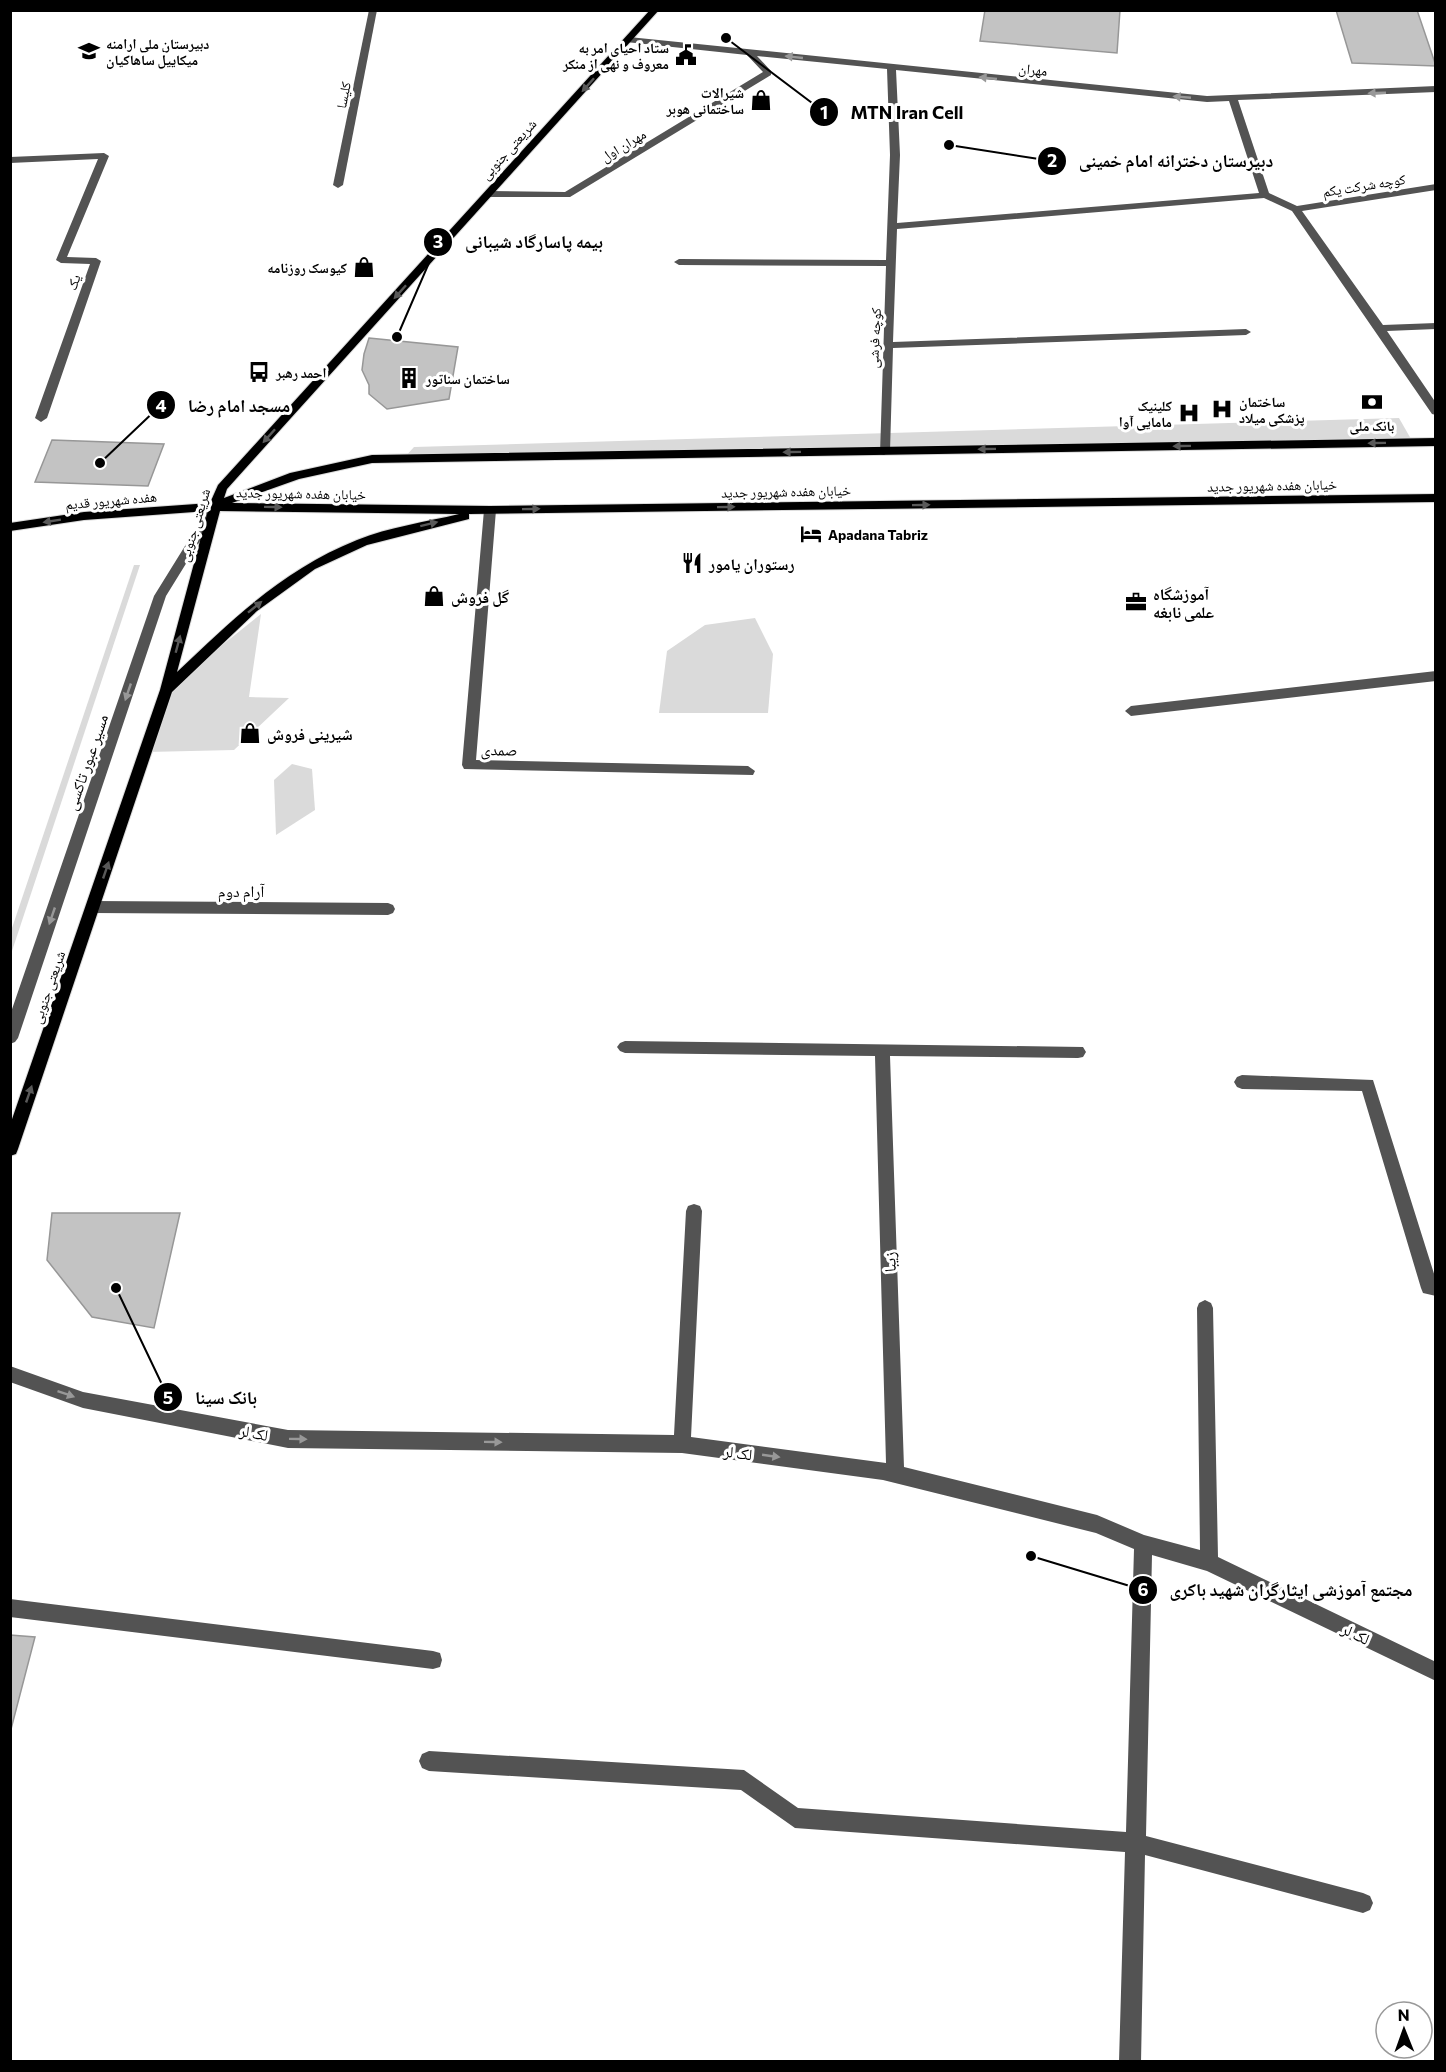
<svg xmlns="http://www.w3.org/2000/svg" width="1446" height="2072" font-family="Commissioner,'Noto Naskh Arabic',sans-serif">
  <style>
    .green { fill: #dadada }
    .building { fill: #c3c3c3; stroke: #979797; stroke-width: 1.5 }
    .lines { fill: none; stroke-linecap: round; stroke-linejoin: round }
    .major-casing { stroke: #dbdbdb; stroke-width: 2 }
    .minor { fill: #535353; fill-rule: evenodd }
    .major { fill: #000; fill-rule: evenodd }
    .oneway { fill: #989898 }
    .oneway2 { fill: #595959 }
    .labels { text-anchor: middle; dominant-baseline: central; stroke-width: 6; stroke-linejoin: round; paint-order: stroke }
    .far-poi-label { font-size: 14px; font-weight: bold; fill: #000; stroke: #fff; text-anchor: start }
    .far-street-label { font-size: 14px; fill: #000; stroke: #fff }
    .poi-label { font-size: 16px; font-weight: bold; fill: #000; stroke: #fff; text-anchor: start }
    .street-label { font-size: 16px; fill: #000; stroke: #fff }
    .leader { fill: none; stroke: #000; stroke-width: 2 }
    .callout-dot { fill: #000; stroke: #fff; stroke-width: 2 }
    .mark-label { font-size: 18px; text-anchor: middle; font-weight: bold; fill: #fff }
    .callout-label { font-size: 18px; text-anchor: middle; font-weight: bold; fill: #000; stroke: #fff; stroke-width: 6; stroke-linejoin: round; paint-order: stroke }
  </style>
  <rect width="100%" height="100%" fill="#fff"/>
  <!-- green -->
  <g class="green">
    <polygon points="1399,418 1411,439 404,458 414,447"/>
    <polygon points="134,565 140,565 11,954 11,931"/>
    <polygon points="261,614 249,697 289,698 234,750 147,752 166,690"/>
    <polygon points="755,618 773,654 768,713 659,713 667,651 705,625"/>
    <polygon points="292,764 312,769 315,810 276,835 274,780"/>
  </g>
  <!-- building -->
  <g class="building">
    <polygon points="985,10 1120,10 1117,53 980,41"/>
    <polygon points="1336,10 1417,10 1436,66 1352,63"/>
    <polygon points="369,338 458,347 449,399 387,409 369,394 369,385 362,370 364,354"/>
    <polygon points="52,440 164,444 148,486 35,482"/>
    <polygon points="52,1213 180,1213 154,1328 92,1317 47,1260"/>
    <polygon points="10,1635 35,1637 10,1733"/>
  </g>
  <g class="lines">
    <defs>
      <path id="major" d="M650 10H659L227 489 224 498 290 473 372 455 1436 438V446L372 463 299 479 232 503 490 506 1436 494V502L469 514V519L367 545 315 569 257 611 172 692 18 1149 16 1154 10 1156V1125L160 690 208 511 84 520 10 531V523L84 512 210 503 218 485ZM220 511 459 514C426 522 389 527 357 540 284 569 233 619 177 672Z"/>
    </defs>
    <!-- major casing -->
    <use href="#major" class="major-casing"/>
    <!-- minor -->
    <g class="minor">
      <polygon points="369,10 377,10 343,185 338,188 333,185"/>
      <path d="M629 37 1207 96 1436 86V92L1238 100 1269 193 1297 206 1436 184V190L1302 211 1383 325 1436 323V329L1387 331 1436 403V415L1432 414 1292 211 1264 198 897 229 893 342 1246 329 1251 332 1246 335 893 348 890 451 884 455 880 454 886 266 679 265 674 262 679 259 886 260 890 155 887 69 757 56 771 71V75L570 197H489L484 194 489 191 565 192 763 72 747 55 626 42 625 40ZM896 70 1207 102 1229 101 1259 193 897 223 900 155Z"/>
      <polygon points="104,153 109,156 67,257 96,258 101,261 47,418 41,422 35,418 90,264 61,263 56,260 98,159 10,163 10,157"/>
      <polygon points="215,503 221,507 166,596 18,1038 15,1042 10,1044 10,1015 154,596 211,504"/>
      <polygon points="490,506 496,510 476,760 748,766 755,771 753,775 464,769 462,765 484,510"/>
      <polygon points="1436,671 1436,681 1131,716 1125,711 1131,706"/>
      <polygon points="93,901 388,903 393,905 395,909 393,913 388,915 93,913 88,911 86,907 88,903"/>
      <polygon points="625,1041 1083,1047 1086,1052 1083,1057 1078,1058 890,1056 904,1467 1097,1515 1144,1535 1200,1550 1197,1308 1199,1303 1205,1300 1211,1303 1213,1308 1218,1557 1436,1662 1436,1681 1207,1571 1152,1555 1146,1836 1363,1893 1370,1896 1373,1903 1370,1910 1363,1913 1145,1855 1141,2062 1119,2062 1125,1852 795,1828 741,1790 429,1771 422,1768 419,1761 422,1754 429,1751 744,1770 798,1808 1126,1832 1134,1549 1096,1533 883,1480 682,1453 288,1448 83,1408 10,1382 10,1366 83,1392 288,1430 674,1435 686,1211 688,1206 694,1204 700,1206 702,1211 691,1437 886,1463 875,1056 625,1053 620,1051 617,1047 620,1043"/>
      <polygon points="1242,1075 1373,1080 1436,1280 1436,1296 1423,1293 1421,1288 1362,1091 1242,1089 1237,1087 1234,1082 1237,1077"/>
      <polygon points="10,1599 433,1651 440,1653 442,1660 440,1667 433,1669 10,1617"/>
    </g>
    <!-- major -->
    <use href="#major" class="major"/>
  </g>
  <!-- one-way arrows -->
  <defs><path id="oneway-solid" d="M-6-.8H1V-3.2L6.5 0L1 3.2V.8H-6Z" transform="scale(1.5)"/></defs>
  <g class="oneway">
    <use href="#oneway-solid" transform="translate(794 57) rotate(-174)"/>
    <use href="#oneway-solid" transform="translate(988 78) rotate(-174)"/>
    <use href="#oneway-solid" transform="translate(1377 93) rotate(178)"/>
    <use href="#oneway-solid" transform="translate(1182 97) rotate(-175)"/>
    <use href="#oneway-solid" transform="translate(128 692) rotate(109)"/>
    <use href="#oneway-solid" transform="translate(52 916) rotate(109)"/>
    <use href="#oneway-solid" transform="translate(66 1394) rotate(19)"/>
    <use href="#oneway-solid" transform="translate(298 1439) rotate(1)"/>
    <use href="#oneway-solid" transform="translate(493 1442) rotate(1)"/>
    <use href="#oneway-solid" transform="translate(771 1456) rotate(8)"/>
  </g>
  <g class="oneway2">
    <use href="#oneway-solid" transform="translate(588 85) rotate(132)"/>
    <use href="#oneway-solid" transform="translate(400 292) rotate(132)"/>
    <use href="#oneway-solid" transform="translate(269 436) rotate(132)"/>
    <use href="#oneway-solid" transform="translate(1377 443) rotate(179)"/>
    <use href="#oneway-solid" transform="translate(1182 446) rotate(179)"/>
    <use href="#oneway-solid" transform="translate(987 449) rotate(179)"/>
    <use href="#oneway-solid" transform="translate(792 452) rotate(179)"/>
    <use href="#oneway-solid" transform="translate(921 505) rotate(-1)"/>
    <use href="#oneway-solid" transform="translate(273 507) rotate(1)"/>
    <use href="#oneway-solid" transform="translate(726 507) rotate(-1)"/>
    <use href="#oneway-solid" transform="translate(531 509) rotate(-1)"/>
    <use href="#oneway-solid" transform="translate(52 521) rotate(171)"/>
    <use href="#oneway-solid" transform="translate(429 524) rotate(-14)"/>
    <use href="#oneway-solid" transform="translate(255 607) rotate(-39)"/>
    <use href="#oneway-solid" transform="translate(178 644) rotate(-75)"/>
    <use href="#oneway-solid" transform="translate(106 870) rotate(-71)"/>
    <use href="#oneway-solid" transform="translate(29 1094) rotate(-71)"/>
  </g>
  <!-- icons -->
  <defs>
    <symbol id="school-bare" viewBox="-9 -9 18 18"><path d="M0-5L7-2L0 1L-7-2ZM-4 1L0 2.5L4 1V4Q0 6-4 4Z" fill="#000" stroke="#fff" stroke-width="2.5" paint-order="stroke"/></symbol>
    <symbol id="civic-bare" viewBox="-9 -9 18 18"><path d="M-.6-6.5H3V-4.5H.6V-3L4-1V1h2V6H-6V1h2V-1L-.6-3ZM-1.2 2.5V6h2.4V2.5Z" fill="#000" stroke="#fff" stroke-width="2.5" paint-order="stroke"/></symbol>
    <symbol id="shop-bare" viewBox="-9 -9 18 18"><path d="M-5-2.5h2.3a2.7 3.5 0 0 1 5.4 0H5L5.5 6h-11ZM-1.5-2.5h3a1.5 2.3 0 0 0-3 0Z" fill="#000" stroke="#fff" stroke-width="2.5" paint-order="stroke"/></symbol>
    <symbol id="bus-bare" viewBox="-9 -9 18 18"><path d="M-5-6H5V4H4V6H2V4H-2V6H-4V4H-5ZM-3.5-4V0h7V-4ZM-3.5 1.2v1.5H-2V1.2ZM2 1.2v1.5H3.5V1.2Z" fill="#000" stroke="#fff" stroke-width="2.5" paint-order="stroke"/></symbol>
    <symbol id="building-bare" viewBox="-9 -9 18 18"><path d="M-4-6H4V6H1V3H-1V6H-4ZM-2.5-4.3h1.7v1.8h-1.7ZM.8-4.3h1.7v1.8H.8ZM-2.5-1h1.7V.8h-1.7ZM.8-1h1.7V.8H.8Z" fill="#000" stroke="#fff" stroke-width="2.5" paint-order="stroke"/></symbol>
    <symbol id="bank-bare" viewBox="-9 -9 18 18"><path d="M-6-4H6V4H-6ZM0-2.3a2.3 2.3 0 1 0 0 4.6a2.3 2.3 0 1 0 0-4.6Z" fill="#000" stroke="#fff" stroke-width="2.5" paint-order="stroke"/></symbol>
    <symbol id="hospital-bare" viewBox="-9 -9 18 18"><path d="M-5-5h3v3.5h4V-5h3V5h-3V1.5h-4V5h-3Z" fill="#000" stroke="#fff" stroke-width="2.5" paint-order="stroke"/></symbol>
    <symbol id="hotel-bare" viewBox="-9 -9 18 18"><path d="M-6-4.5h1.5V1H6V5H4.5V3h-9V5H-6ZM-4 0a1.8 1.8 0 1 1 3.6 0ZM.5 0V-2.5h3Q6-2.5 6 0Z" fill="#000" stroke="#fff" stroke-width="2.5" paint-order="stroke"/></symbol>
    <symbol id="restaurant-bare" viewBox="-9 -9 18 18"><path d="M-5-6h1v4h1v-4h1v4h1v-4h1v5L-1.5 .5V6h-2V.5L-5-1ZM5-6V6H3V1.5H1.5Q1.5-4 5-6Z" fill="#000" stroke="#fff" stroke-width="2.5" paint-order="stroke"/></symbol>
    <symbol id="office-bare" viewBox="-9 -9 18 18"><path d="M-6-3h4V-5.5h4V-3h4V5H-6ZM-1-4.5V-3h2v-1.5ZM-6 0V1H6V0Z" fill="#000" stroke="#fff" stroke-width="2.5" paint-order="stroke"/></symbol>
  </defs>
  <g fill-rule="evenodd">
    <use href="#school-bare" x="74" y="36" width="30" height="30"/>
    <use href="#civic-bare" x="671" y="40" width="30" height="30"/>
    <use href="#shop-bare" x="746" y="85" width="30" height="30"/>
    <use href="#shop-bare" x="349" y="252" width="30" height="30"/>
    <use href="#bus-bare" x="244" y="357" width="30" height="30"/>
    <use href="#building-bare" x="394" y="363" width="30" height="30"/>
    <use href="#bank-bare" x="1357" y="387" width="30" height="30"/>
    <use href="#hospital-bare" x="1207" y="394" width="30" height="30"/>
    <use href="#hospital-bare" x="1174" y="398" width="30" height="30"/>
    <use href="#hotel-bare" x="796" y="519" width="30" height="30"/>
    <use href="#restaurant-bare" x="677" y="548" width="30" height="30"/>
    <use href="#shop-bare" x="419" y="581" width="30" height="30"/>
    <use href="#office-bare" x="1121" y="587" width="30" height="30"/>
    <use href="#shop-bare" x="235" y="718" width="30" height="30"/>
  </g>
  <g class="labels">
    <!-- far-poi labels -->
    <g class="far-poi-label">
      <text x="106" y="43">دبیرستان ملی ارامنه<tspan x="106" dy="16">میکاییل ساهاکیان</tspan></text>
      <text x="669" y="47" text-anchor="end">ستاد احیای امر به<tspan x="669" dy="16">معروف و نهی از منکر</tspan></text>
      <text x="744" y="92" text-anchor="end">شیرالات<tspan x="744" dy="16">ساختمانی هوبر</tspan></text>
      <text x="347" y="267" text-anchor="end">کیوسک روزنامه</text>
      <text x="276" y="372">احمد رهبر</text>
      <text x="426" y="378">ساختمان سناتور</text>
      <text x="1239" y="401">ساختمان<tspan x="1239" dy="16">پزشکی میلاد</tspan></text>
      <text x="1172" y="405" text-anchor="end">کلینیک<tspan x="1172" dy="16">مامایی آوا</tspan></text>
      <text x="1372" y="425" text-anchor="middle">بانک ملی</text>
      <text x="828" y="534">Apadana Tabriz</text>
    </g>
    <!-- far-street labels -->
    <g class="far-street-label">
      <text transform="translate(1033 69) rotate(6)">مهران</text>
      <text transform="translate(343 95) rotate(-79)">کلیسا</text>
      <text transform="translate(623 145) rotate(-31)">مهران اول</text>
      <text transform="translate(508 149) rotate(-48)">شریعتی جنوبی</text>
      <text transform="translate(1364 185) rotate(-9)">کوچه شرکت یکم</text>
      <text transform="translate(73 282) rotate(-71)">یک</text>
      <text transform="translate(874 338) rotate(-87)">کوچه فرشی</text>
      <text transform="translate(1272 485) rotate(-1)">خیابان هفده شهریور جدید</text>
      <text transform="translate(786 491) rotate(-1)">خیابان هفده شهریور جدید</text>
      <text transform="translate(301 493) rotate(1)">خیابان هفده شهریور جدید</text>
      <text transform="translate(111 500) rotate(-5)">هفده شهریور قدیم</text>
      <text transform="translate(194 525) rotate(-73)">شریعتی جنوبی</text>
      <text transform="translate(48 987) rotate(-71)">شریعتی جنوبی</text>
    </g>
    <!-- poi labels -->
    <g class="poi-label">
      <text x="709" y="563">رستوران یامور</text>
      <text x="1153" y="593">آموزشگاه<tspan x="1153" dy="18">علمی نابغه</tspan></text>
      <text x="451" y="596">گل فروش</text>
      <text x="267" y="733">شیرینی فروش</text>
    </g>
    <!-- street labels -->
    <g class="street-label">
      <text transform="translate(499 749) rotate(1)">صمدی</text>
      <text transform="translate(86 762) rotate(-71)">مسیر عبور تاکسی</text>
      <text x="241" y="890">آرام دوم</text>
      <text transform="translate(889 1262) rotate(-92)">زیبا</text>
      <text transform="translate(254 1432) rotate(11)">لک لر</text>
      <text transform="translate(738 1452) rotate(8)">لک لر</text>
      <text transform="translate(1356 1633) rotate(26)">لک لر</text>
    </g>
  </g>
  <!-- callouts -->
  <path class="leader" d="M726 38L824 112M949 145L1052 161M397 337L438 242M100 463L161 405M116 1288L168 1397M1031 1556L1143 1590"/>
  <g class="callout-dot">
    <circle cx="726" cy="38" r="6"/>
    <circle cx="949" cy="145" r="6"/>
    <circle cx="397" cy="337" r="6"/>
    <circle cx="100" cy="463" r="6"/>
    <circle cx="116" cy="1288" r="6"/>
    <circle cx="1031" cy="1556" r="6"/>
    <circle cx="824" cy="112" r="15"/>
    <circle cx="1052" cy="161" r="15"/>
    <circle cx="438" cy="242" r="15"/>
    <circle cx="161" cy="405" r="15"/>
    <circle cx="168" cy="1397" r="15"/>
    <circle cx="1143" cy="1590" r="15"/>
  </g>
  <g class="mark-label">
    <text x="824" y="119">1</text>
    <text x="1052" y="167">2</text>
    <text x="438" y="248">3</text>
    <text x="161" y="412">4</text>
    <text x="168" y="1404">5</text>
    <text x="1143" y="1596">6</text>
  </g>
  <g class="callout-label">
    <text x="907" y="119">MTN Iran Cell</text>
    <text x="1176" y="167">دبیرستان دخترانه امام خمینی</text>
    <text x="534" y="248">بیمه پاسارگاد شیبانی</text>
    <text x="239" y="412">مسجد امام رضا</text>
    <text x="226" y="1404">بانک سینا</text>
    <text x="1291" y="1596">مجتمع آموزشی ایثارگران شهید باکری</text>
  </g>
  <!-- border -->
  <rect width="1446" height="2072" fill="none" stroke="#000000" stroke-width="24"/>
  <!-- north arrow -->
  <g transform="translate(1404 2030) rotate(359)"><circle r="28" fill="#ffffff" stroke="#999999" stroke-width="1.5"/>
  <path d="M0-4.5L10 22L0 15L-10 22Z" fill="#000000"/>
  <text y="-9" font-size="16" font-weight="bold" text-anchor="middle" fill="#000000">N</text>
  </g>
</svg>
